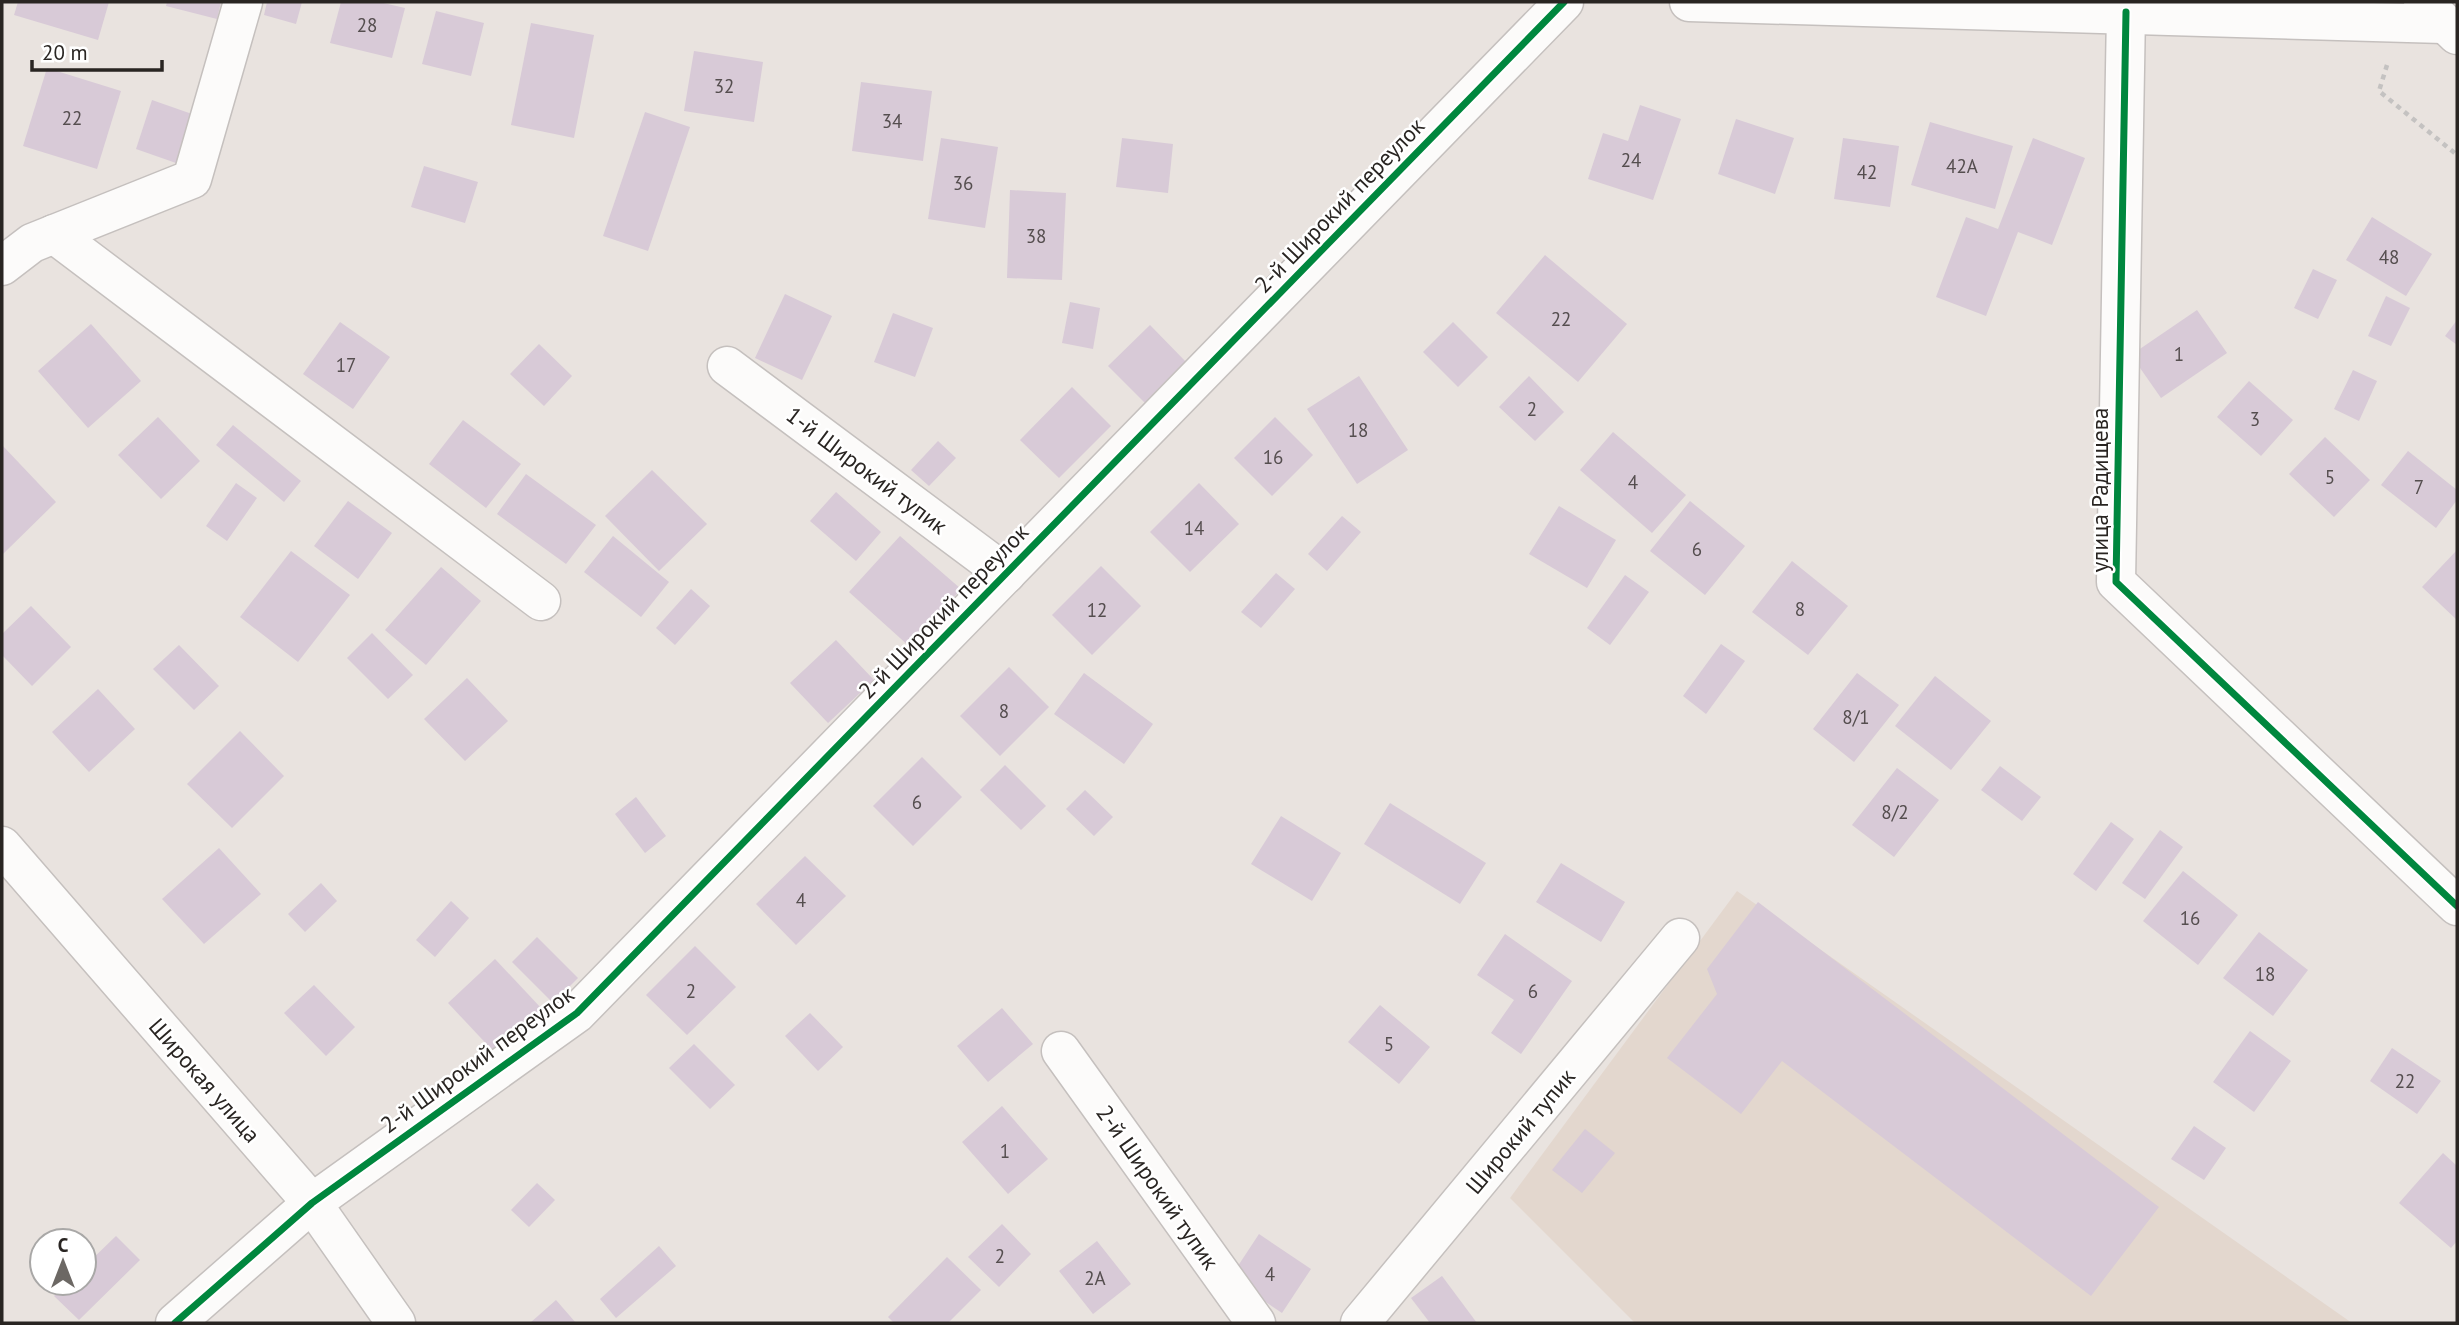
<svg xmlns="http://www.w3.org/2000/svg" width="2459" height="1325" font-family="'PT Sans',sans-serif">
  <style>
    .built { fill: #e3d7ce }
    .building { fill: #d8cad7 }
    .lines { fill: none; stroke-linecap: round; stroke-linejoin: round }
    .minor-casing { stroke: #c5c0be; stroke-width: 41 }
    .tertiary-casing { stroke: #c5c0be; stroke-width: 41 }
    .path { stroke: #c4c2c1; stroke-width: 4.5; stroke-dasharray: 5 5; stroke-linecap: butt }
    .minor { stroke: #fcfbfa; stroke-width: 38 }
    .tertiary { stroke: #fcfbfa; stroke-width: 38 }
    .cycleway-casing { stroke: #fff; stroke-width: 11 }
    .cycleway { stroke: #00873e; stroke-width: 7 }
    .labels { text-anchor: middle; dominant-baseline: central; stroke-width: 5; stroke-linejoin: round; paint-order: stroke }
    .number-label { font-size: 19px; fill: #554e4f }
    .street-label { font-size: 23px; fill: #292522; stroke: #fff }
  </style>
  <rect width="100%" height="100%" fill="#e9e3df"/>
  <!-- built -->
  <polygon class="built" points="1737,891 2352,1323 1635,1323 1510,1198"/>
  <!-- building -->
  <g class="building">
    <polygon points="18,2 109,2 98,40 14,15"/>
    <polygon points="167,2 221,2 217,19 166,6"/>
    <polygon points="267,2 302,2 296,24 264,15"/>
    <polygon points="341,2 379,2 405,8 392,58 330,43"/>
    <polygon points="436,11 484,23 471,76 422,64"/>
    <polygon points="531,23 594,35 574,138 511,125"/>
    <polygon points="694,51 763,62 754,122 684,111"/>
    <polygon points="47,68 121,91 97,169 23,146"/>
    <polygon points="861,82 932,91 923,161 852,151"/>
    <polygon points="152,100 192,114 176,163 136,149"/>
    <polygon points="1640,105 1681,119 1653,200 1588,179 1603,133 1628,141"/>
    <polygon points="645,112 690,127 648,251 603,236"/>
    <polygon points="1736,119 1794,138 1775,194 1718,174"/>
    <polygon points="1930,122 2013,146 1995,209 1911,185"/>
    <polygon points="941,138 998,147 985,228 928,219"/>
    <polygon points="1122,138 1173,144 1168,193 1116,187"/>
    <polygon points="1843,138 1899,146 1890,207 1834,199"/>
    <polygon points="2033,138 2085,158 2052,245 2018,232 1986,316 1936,297 1966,217 1998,229"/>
    <polygon points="424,166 478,182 465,223 411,207"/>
    <polygon points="1010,190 1066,193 1062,280 1007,278"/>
    <polygon points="2372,217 2432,254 2406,296 2346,260"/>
    <polygon points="1545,255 1627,324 1578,382 1496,313"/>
    <polygon points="2313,269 2337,280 2318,319 2294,308"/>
    <polygon points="785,294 832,316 802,380 755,358"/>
    <polygon points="2386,296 2410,308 2391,346 2368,336"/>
    <polygon points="1070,302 1100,308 1093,349 1062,343"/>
    <polygon points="2197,310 2227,353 2161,398 2131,355"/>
    <polygon points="893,313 933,328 915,377 874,362"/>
    <polygon points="2457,320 2457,345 2445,336"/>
    <polygon points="340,322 390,357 353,409 303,374"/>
    <polygon points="1453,322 1488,357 1458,387 1423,352"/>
    <polygon points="91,324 141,381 88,428 38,371"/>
    <polygon points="1150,325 1187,363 1146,404 1108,366"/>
    <polygon points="539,344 572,376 544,406 510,374"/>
    <polygon points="2353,370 2377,381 2359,421 2334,409"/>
    <polygon points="1359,376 1408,450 1357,484 1307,409"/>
    <polygon points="1529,376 1564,412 1535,441 1499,407"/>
    <polygon points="2249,381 2293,420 2261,456 2217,417"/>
    <polygon points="1072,387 1111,426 1059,478 1020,440"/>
    <polygon points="158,417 200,461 161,499 118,455"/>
    <polygon points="1275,417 1313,455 1272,496 1234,458"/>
    <polygon points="463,420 521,464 486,508 429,464"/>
    <polygon points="233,425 301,481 284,502 216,445"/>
    <polygon points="1613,432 1686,495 1652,533 1580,470"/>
    <polygon points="2325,437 2370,480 2334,517 2289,474"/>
    <polygon points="938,441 956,458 929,486 911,470"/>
    <polygon points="2,445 56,502 2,555"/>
    <polygon points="2408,451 2457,490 2457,500 2436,528 2381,485"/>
    <polygon points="652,470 707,524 659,571 605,516"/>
    <polygon points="526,474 596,525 566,564 497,514"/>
    <polygon points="236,483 257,498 227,541 206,526"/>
    <polygon points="1199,483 1239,524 1190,572 1150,532"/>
    <polygon points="836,492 881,532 856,561 810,521"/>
    <polygon points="348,501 392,533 358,579 314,546"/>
    <polygon points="1690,501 1745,546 1705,595 1650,551"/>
    <polygon points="1559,506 1616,540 1587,588 1529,554"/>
    <polygon points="1342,516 1361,532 1327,571 1308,554"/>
    <polygon points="613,536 669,582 641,617 584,572"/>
    <polygon points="900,536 961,589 910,647 849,592"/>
    <polygon points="2457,550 2457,620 2422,587"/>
    <polygon points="291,551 350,595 298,662 240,617"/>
    <polygon points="1792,561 1848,606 1808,655 1752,612"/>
    <polygon points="1101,566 1141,606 1092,655 1052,615"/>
    <polygon points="441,567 481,601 426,665 385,630"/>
    <polygon points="1276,573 1295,589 1261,628 1241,612"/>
    <polygon points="1625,575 1649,592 1610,645 1587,628"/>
    <polygon points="691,589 710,606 675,645 656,628"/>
    <polygon points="31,606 71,647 32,686 2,655 2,634"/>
    <polygon points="372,633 413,675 388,699 347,658"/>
    <polygon points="836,640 874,680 828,723 790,683"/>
    <polygon points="1721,644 1745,661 1706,714 1683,696"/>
    <polygon points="179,645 219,686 194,710 153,669"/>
    <polygon points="1009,667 1049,707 1000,756 960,716"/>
    <polygon points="1084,673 1153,724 1124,764 1054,714"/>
    <polygon points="1857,673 1899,705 1854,762 1813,729"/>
    <polygon points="1935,676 1991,721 1951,770 1895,726"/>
    <polygon points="467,678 508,721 465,761 424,719"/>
    <polygon points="98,689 135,729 89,772 52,732"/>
    <polygon points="240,731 284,776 232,828 187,784"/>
    <polygon points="922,757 962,797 913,846 873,806"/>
    <polygon points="1005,765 1046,806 1021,830 980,790"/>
    <polygon points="2000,766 2041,797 2022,821 1981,790"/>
    <polygon points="1897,768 1939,800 1894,857 1852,825"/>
    <polygon points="1085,790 1113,817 1094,836 1066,809"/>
    <polygon points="636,797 666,836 645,853 615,814"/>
    <polygon points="1390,803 1486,863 1460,904 1364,844"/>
    <polygon points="1281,816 1341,853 1312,901 1251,864"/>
    <polygon points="2111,822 2134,839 2096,891 2073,874"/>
    <polygon points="2160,830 2183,847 2145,899 2122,883"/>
    <polygon points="219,848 261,894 204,944 162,899"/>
    <polygon points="805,856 846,896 796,945 756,904"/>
    <polygon points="1561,863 1625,902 1601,942 1536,902"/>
    <polygon points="2183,871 2238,915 2198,965 2143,921"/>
    <polygon points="321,883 337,901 305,932 288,914"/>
    <polygon points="451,901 469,918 435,957 416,940"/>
    <polygon points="1758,902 2159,1207 2091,1296 1782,1061 1741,1114 1667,1058 1717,994 1707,969"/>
    <polygon points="2259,932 2308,970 2273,1016 2223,978"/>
    <polygon points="1505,934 1572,981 1521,1054 1491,1033 1514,1000 1477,975"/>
    <polygon points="537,937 578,978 553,1003 512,962"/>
    <polygon points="695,946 736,987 687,1035 646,995"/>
    <polygon points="495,959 542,1009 495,1053 448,1003"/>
    <polygon points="314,985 355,1027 326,1056 284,1013"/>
    <polygon points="1380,1005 1430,1047 1399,1084 1348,1042"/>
    <polygon points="1002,1008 1033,1044 988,1082 957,1046"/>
    <polygon points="810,1013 843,1047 818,1071 785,1036"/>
    <polygon points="2250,1031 2291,1061 2254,1112 2213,1082"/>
    <polygon points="694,1044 735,1085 710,1109 669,1068"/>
    <polygon points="2392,1048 2441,1081 2417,1114 2370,1081"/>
    <polygon points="1002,1106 1048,1159 1008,1194 962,1142"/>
    <polygon points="2194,1126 2226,1148 2204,1180 2171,1159"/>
    <polygon points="1585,1129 1615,1153 1582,1193 1552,1170"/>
    <polygon points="2443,1153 2457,1166 2457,1241 2451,1248 2399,1203"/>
    <polygon points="537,1183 555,1200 529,1227 511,1210"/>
    <polygon points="1002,1224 1031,1254 999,1287 968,1257"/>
    <polygon points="1259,1234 1311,1269 1282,1313 1230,1278"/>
    <polygon points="116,1236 140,1260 79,1320 54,1296 67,1283 84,1283 84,1267"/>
    <polygon points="1097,1241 1131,1284 1093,1314 1059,1271"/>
    <polygon points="659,1246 676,1266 616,1318 600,1299"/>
    <polygon points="947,1257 981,1290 948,1323 894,1323 888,1317"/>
    <polygon points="1442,1276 1477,1323 1430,1323 1411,1298"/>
    <polygon points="556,1300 576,1323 530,1323"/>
  </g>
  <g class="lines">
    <defs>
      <g id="minor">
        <polyline points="1689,2 2443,24"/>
        <polyline points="2126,12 2116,582 2457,906"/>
        <polyline points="54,234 541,601"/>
        <polyline points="2,266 32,243 192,179 243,2"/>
        <polyline points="727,366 1006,574"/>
        <polyline points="2,846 312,1203 396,1323"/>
        <polyline points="1061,1051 1256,1323"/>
        <polyline points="175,1323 312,1203 577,1013 1564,2"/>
        <polyline points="1360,1323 1680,938"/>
      </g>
      <polyline id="tertiary" points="2423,2 2457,35"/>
    </defs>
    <!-- minor casing -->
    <use href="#minor" class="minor-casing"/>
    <!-- tertiary casing -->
    <use href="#tertiary" class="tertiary-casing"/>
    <!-- path -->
    <polyline class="path" points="2387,65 2379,91 2457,155"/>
    <!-- minor -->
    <use href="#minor" class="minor"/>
    <!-- tertiary -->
    <use href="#tertiary" class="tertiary"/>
    <defs>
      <g id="cycleway">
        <polyline points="2126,12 2116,582 2457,906"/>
        <polyline points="175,1323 312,1203 577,1013 1564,2"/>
      </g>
    </defs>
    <!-- cycleway casing -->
    <use href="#cycleway" class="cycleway-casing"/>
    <!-- cycleway -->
    <use href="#cycleway" class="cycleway"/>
  </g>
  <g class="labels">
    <!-- number labels -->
    <g class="number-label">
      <text x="367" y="25">28</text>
      <text x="724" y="86">32</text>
      <text x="72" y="118">22</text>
      <text x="892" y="121">34</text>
      <text x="1631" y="160">24</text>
      <text x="1962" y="166">42А</text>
      <text x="1867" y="172">42</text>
      <text x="963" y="183">36</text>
      <text x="1036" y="236">38</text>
      <text x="2389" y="257">48</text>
      <text x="1561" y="319">22</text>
      <text x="2179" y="354">1</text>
      <text x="346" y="365">17</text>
      <text x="1532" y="409">2</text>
      <text x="2255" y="419">3</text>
      <text x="1358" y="430">18</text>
      <text x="1273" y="457">16</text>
      <text x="2330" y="477">5</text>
      <text x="1633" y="482">4</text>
      <text x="2419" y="487">7</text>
      <text x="1194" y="528">14</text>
      <text x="1697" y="549">6</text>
      <text x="1800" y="609">8</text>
      <text x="1097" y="610">12</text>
      <text x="1004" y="711">8</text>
      <text x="1856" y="717">8/1</text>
      <text x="917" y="802">6</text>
      <text x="1895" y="812">8/2</text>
      <text x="801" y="900">4</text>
      <text x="2190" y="918">16</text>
      <text x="2265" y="974">18</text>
      <text x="691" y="991">2</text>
      <text x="1533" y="991">6</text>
      <text x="1389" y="1044">5</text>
      <text x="2405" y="1081">22</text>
      <text x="1005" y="1151">1</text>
      <text x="1000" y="1256">2</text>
      <text x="1270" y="1274">4</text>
      <text x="1095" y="1278">2А</text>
    </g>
    <!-- street labels -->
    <g class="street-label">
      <text transform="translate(1339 205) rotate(-46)">2-й Широкий переулок</text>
      <text transform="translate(867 470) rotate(37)">1-й Широкий тупик</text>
      <text transform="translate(2099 490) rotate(-90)">улица Радищева</text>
      <text transform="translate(943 611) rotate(-46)">2-й Широкий переулок</text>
      <text transform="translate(477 1059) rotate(-36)">2-й Широкий переулок</text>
      <text transform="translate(205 1080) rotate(49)">Широкая улица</text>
      <text transform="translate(1520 1131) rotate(-50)">Широкий тупик</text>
      <text transform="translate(1158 1187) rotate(55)">2-й Широкий тупик</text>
    </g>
  </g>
  <!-- border -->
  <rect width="2459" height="1325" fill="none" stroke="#292522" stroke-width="7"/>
  <!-- north arrow -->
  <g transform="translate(63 1262)"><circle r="33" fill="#ffffff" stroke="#a9a8a7" stroke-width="2"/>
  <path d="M0-5L12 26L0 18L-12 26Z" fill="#6c6864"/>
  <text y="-10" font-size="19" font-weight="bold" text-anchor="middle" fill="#292522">С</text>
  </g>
  <!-- scale -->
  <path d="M32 60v10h130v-10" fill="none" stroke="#292522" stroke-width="3.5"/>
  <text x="42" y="60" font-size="21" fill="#292522" stroke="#ffffff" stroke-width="5" paint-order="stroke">20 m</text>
</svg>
